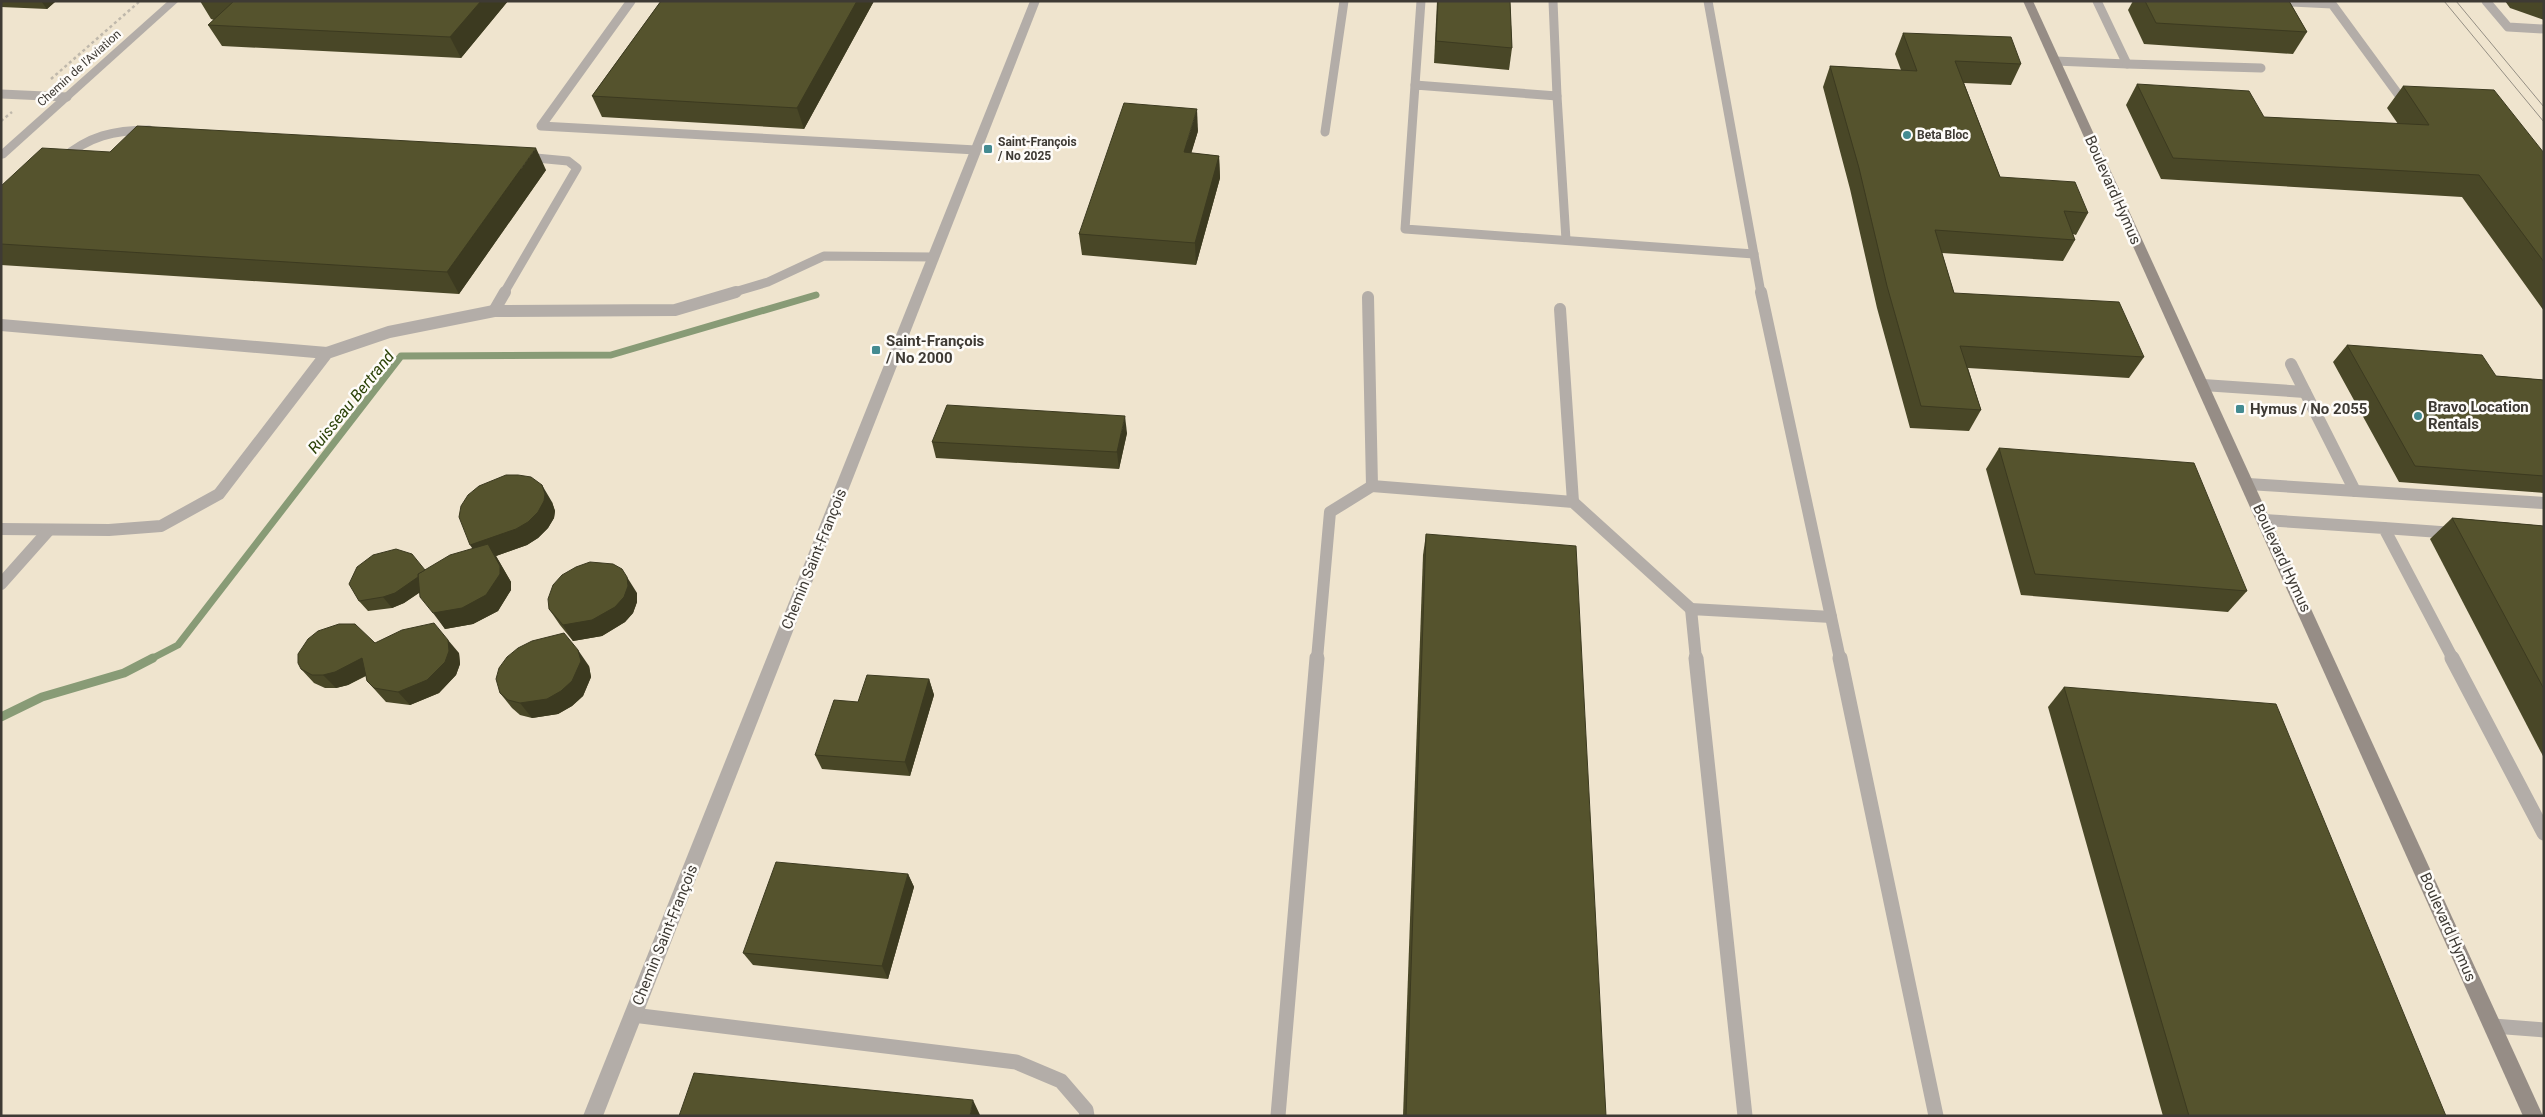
<svg xmlns="http://www.w3.org/2000/svg" width="2545" height="1117" font-family="Roboto,sans-serif">
  <style>
    .built { fill: #efe4ce }
    .lines { fill: none; stroke-linecap: round; stroke-linejoin: round }
    .stream-far1 { stroke: #889b76; stroke-width: 7 }
    .stream { stroke: #889b76; stroke-width: 9 }
    .path { stroke: #bfb8ab; stroke-width: 2.5; stroke-dasharray: 3 3; stroke-linecap: butt }
    .lane-far2 { stroke: #b3ada8; stroke-width: 9 }
    .lane-far1 { stroke: #b3ada8; stroke-width: 12 }
    .lane { stroke: #b3ada8; stroke-width: 15 }
    .street { fill: #b3ada8; fill-rule: evenodd }
    .secondary { fill: #968d86; fill-rule: evenodd }
    .tram { stroke: #958f84; stroke-width: 1 }
    .wall { fill: #494727 }
    .shaded-wall { fill: #3c3a20 }
    .building { fill: #55532d; stroke: #3c3a20 }
    .poi-dot { fill: #448b91; stroke: #fefcf9; stroke-width: 2 }
    .labels { text-anchor: middle; dominant-baseline: central; stroke-width: 5; stroke-linejoin: round; paint-order: stroke }
    .far-street-label { font-size: 12px; fill: #3e3a34; stroke: #fefcf9 }
    .far-poi-label { font-size: 12px; font-weight: bold; fill: #3e3a34; stroke: #fefcf9; text-anchor: start }
    .street-label { font-size: 15px; fill: #3e3a34; stroke: #fefcf9 }
    .poi-label { font-size: 15px; font-weight: bold; fill: #3e3a34; stroke: #fefcf9; text-anchor: start }
    .water-label { font-size: 16px; font-style: italic; fill: #2b4207; stroke: #fefcf9 }
  </style>
  <rect width="100%" height="100%" fill="#f7eedf"/>
  <!-- built -->
  <rect class="built" x="1" y="1" width="2543" height="1115"/>
  <g class="lines">
    <!-- stream-far1 -->
    <polyline class="stream-far1" points="151,659 178,645 401,356 611,355 816,295"/>
    <!-- stream -->
    <polyline class="stream" points="1,717 42,697 124,673 153,658"/>
    <!-- path -->
    <g class="path">
      <polyline points="51,79 140,1"/>
      <polyline points="1,121 12,112"/>
    </g>
    <!-- lane-far2 -->
    <g class="lane-far2">
      <polyline points="631,1 541,126 976,150"/>
      <polyline points="1553,1 1557,96 1415,85 1405,229 1754,254"/>
      <polyline points="1708,1 1761,293"/>
      <polyline points="2271,1 2332,4 2398,94"/>
      <polyline points="2486,1 2508,27 2544,29"/>
      <polyline points="2055,61 2127,64 2097,1"/>
      <polyline points="2127,64 2261,68"/>
      <polyline points="1415,85 1421,1"/>
      <polyline points="1,94 67,97"/>
      <polyline points="1557,96 1566,240"/>
      <polyline points="1325,132 1344,1"/>
      <path d="M62 159C89 136 114 130 149 130"/>
      <polyline points="504,293 577,168 568,161 525,157"/>
      <polyline points="731,293 768,282 824,256 933,257"/>
    </g>
    <!-- lane-far1 -->
    <g class="lane-far1">
      <polyline points="1761,292 1831,617"/>
      <polyline points="1368,297 1372,486"/>
      <polyline points="1560,309 1573,502"/>
      <polyline points="494,311 505,292"/>
      <polyline points="1,325 327,353"/>
      <polyline points="2291,364 2355,491"/>
      <polyline points="2203,385 2305,392"/>
      <polyline points="2248,484 2544,503"/>
      <polyline points="2264,520 2384,528 2453,659"/>
      <polyline points="2384,528 2454,533"/>
      <polyline points="1,529 109,530 161,526 219,494 327,353 389,332 494,311 675,310 736,292"/>
      <polyline points="1,584 49,530"/>
      <polyline points="1317,659 1330,512 1372,486 1573,502 1691,609"/>
      <polyline points="1696,659 1691,609 1831,617 1840,659"/>
    </g>
    <!-- lane -->
    <g class="lane">
      <polyline points="1696,658 1745,1116"/>
      <polyline points="1840,658 1936,1116"/>
      <polyline points="2452,658 2544,833"/>
      <polyline points="633,1015 1016,1062 1061,1081 1086,1110 1087,1116"/>
      <polyline points="2493,1026 2544,1030"/>
      <polyline points="1278,1116 1317,658"/>
    </g>
    <!-- street -->
    <g class="street">
      <polygon points="168,1 179,1 5,158 1,159 1,150"/>
      <polygon points="1030,1 1040,1 603,1116 583,1116"/>
    </g>
    <!-- secondary -->
    <polygon class="secondary" points="2023,1 2033,1 2543,1116 2523,1116"/>
    <!-- tram -->
    <g class="tram">
      <polyline points="2444,1 2544,122"/>
      <polyline points="2456,1 2544,107"/>
    </g>
  </g>
  <!-- wall -->
  <g class="wall">
    <polygon points="1,1 56,1 47,9 1,7"/>
    <polygon points="200,1 508,1 461,58 222,46 208,25 214,20 211,19"/>
    <polygon points="661,1 874,1 804,129 602,117 592,96"/>
    <polygon points="1437,1 1510,1 1512,48 1509,70 1434,63"/>
    <polygon points="2133,1 2289,1 2307,32 2293,54 2144,44 2128,10"/>
    <polygon points="2505,1 2544,1 2544,20 2510,8"/>
    <polygon points="1903,33 2021,64 2011,85 1964,83 2000,177 2088,213 2076,235 2073,234 2075,240 2063,261 1942,253 1954,293 2144,357 2129,378 1968,368 1981,410 1969,431 1910,428 1877,308 1850,189 1823,87 1830,66 1901,70 1895,54"/>
    <polygon points="2137,84 2264,117 2398,124 2387,108 2403,86 2544,153 2544,311 2462,197 2161,179 2126,105"/>
    <polygon points="1198,131 1191,153 1219,156 1220,178 1196,265 1082,255 1079,234"/>
    <polygon points="110,152 546,170 459,294 1,265 1,186"/>
    <polygon points="2347,345 2496,376 2544,380 2544,493 2399,482 2333,362"/>
    <polygon points="1127,433 1119,469 936,458 932,442"/>
    <polygon points="1999,448 2247,591 2228,612 2021,595 1986,469"/>
    <polygon points="552,502 555,511 554,518 548,528 538,538 527,545 496,556 511,582 511,590 498,611 473,624 445,629 420,592 404,603 392,608 368,611 359,601 472,549"/>
    <polygon points="2452,518 2544,526 2544,758 2430,539"/>
    <polygon points="1426,534 1606,1116 1403,1116 1423,555"/>
    <polygon points="637,593 637,602 633,613 625,622 602,636 573,641 560,625 549,609"/>
    <polygon points="375,643 459,653 460,664 456,675 439,693 410,705 386,702 367,681 366,676 348,685 336,688 325,688 314,683 301,669"/>
    <polygon points="589,666 591,677 583,696 572,706 558,714 532,718 520,715 512,708 500,693"/>
    <polygon points="929,679 934,695 910,776 822,769 815,755 858,702"/>
    <polygon points="2064,687 2446,1116 2163,1116 2048,707"/>
    <polygon points="908,874 914,887 888,979 753,965 743,953"/>
  </g>
  <!-- shaded-wall -->
  <g class="shaded-wall">
    <polygon points="41,1 56,1 47,9"/>
    <polygon points="481,1 508,1 461,58 450,37"/>
    <polygon points="857,1 874,1 804,129 797,108"/>
    <polygon points="1197,109 1198,131 1185,174 1184,152"/>
    <polygon points="536,148 546,170 459,294 447,272"/>
    <polygon points="1219,156 1220,178 1196,265 1195,243"/>
    <polygon points="1125,416 1127,433 1119,469 1117,452"/>
    <polygon points="542,485 552,502 555,511 554,518 548,528 538,538 527,545 496,556 511,582 511,590 498,611 473,624 445,629 433,613 481,561 470,545"/>
    <polygon points="426,572 434,583 404,603 392,608 383,597"/>
    <polygon points="627,577 637,593 637,602 633,613 625,622 602,636 573,641 563,625"/>
    <polygon points="448,640 459,653 460,664 456,675 439,693 410,705 398,692"/>
    <polygon points="578,650 589,666 591,677 583,696 572,706 558,714 532,718 520,703"/>
    <polygon points="362,658 374,671 348,685 336,688 323,675"/>
    <polygon points="929,679 934,695 910,776 905,762"/>
    <polygon points="908,874 914,887 888,979 882,966"/>
    <polygon points="973,1100 980,1115 980,1116 970,1116"/>
  </g>
  <!-- building -->
  <g class="building">
    <polygon points="234,1 481,1 450,37 208,25"/>
    <polygon points="661,1 857,1 797,108 592,96"/>
    <polygon points="1438,1 1510,1 1512,48 1436,41"/>
    <polygon points="2145,1 2289,1 2307,32 2156,23"/>
    <polygon points="1903,33 2011,37 2021,64 1955,61 2000,177 2075,182 2088,213 2064,211 2075,240 1935,230 1954,293 2119,302 2144,357 1960,346 1981,410 1921,406 1887,286 1859,168 1830,66 1917,71"/>
    <polygon points="2137,84 2249,91 2264,117 2429,125 2403,86 2494,90 2544,153 2544,262 2479,175 2173,158"/>
    <polygon points="1124,103 1197,109 1184,152 1219,156 1195,243 1079,234"/>
    <polygon points="137,126 536,148 447,272 1,244 1,186 42,148 110,152"/>
    <polygon points="2347,345 2482,355 2496,376 2544,380 2544,476 2415,466"/>
    <polygon points="947,405 1125,416 1117,452 932,442"/>
    <polygon points="1999,448 2194,463 2247,591 2035,574"/>
    <polygon points="506,475 518,475 531,477 542,485 545,494 544,501 538,512 528,522 516,529 470,545 459,517 461,506 468,495 479,486"/>
    <polygon points="2452,518 2544,526 2544,689"/>
    <polygon points="1426,534 1576,546 1606,1116 1406,1116"/>
    <polygon points="488,544 500,566 500,574 486,595 462,608 433,613 420,597 418,574 450,555"/>
    <polygon points="396,549 412,554 425,570 418,574 418,577 395,593 383,597 359,601 349,584 357,567 373,555"/>
    <polygon points="590,562 613,564 622,569 627,577 628,586 624,597 615,607 592,620 563,625 549,609 548,599 553,585 562,575 576,567"/>
    <polygon points="434,623 448,640 449,651 445,662 427,680 398,692 374,688 367,681 362,658 335,672 323,675 312,675 301,669 298,663 298,654 308,639 318,631 339,624 355,624 375,643 402,630"/>
    <polygon points="564,633 578,650 581,661 572,681 561,691 547,699 520,703 508,700 500,693 496,679 499,668 507,657 518,648 532,641"/>
    <polygon points="867,675 929,679 905,762 815,755 834,700 858,702"/>
    <polygon points="2064,687 2276,704 2446,1116 2189,1116"/>
    <polygon points="776,862 908,874 882,966 743,953"/>
    <polygon points="694,1073 973,1100 970,1116 679,1116"/>
  </g>
  <!-- markers -->
  <g class="poi-dot">
    <circle cx="1907" cy="135" r="5"/>
    <rect x="983" y="144" width="10" height="10" rx="2.5"/>
    <rect x="871" y="345" width="10" height="10" rx="2.5"/>
    <rect x="2235" y="404" width="10" height="10" rx="2.5"/>
    <circle cx="2418" cy="416" r="5"/>
  </g>
  <g class="labels">
    <!-- far-street labels -->
    <g class="far-street-label">
      <text transform="translate(79 68) rotate(-42)">Chemin de l'Aviation</text>
    </g>
    <!-- far-poi labels -->
    <g class="far-poi-label">
      <text x="1917" y="135">Beta Bloc</text>
      <text x="998" y="142">Saint-François<tspan x="998" dy="14">/ No 2025</tspan></text>
    </g>
    <!-- street labels -->
    <g class="street-label">
      <text transform="translate(2113 190) rotate(66)">Boulevard Hymus</text>
      <text transform="translate(2282 558) rotate(65)">Boulevard Hymus</text>
      <text transform="translate(814 559) rotate(-68)">Chemin Saint-François</text>
      <text transform="translate(2448 927) rotate(66)">Boulevard Hymus</text>
      <text transform="translate(665 935) rotate(-68)">Chemin Saint-François</text>
    </g>
    <!-- poi labels -->
    <g class="poi-label">
      <text x="886" y="341">Saint-François<tspan x="886" dy="17">/ No 2000</tspan></text>
      <text x="2428" y="407">Bravo Location<tspan x="2428" dy="17">Rentals</tspan></text>
      <text x="2250" y="409">Hymus / No 2055</text>
    </g>
    <!-- water labels -->
    <g class="water-label">
      <text transform="translate(351 402) rotate(-51)">Ruisseau Bertrand</text>
    </g>
  </g>
  <!-- border -->
  <rect width="2545" height="1117" fill="none" stroke="#3e3a34" stroke-width="5"/>
</svg>
